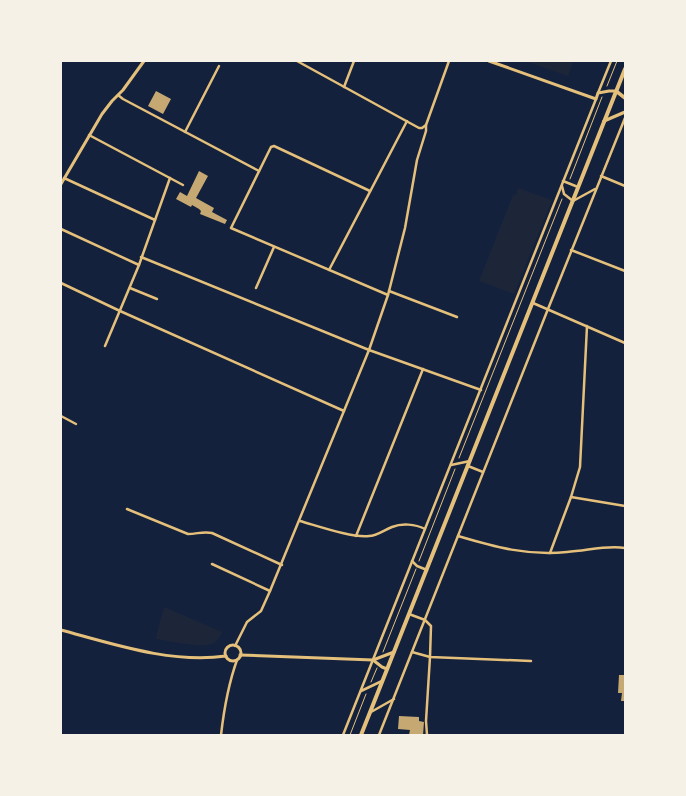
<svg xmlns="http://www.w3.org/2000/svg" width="686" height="796" font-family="Signika,sans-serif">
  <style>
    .green { fill: #1d2539 }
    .building { fill: #c6a872 }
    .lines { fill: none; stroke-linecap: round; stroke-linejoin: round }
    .path { stroke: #e5c07b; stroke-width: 1 }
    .minor { stroke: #e5c07b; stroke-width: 2.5 }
    .tertiary { stroke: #e5c07b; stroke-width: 3 }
    .secondary { stroke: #e5c07b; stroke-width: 3.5 }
    .primary { stroke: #e5c07b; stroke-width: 4 }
  </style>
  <rect width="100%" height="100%" fill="#14213d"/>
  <!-- green -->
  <g class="green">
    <polygon points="525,61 573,61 568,76"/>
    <polygon points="518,188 552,200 514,294 479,281 513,195 516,195"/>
    <path d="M164 607 222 632C220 637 217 642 211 644 201 648 169 641 157 639L156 637Z"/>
  </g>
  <!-- building -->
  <g class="building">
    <polygon points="156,91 171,99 163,114 148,106"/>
    <polygon points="199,171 208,176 196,198 214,208 212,212 227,220 225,224 200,214 201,211 199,209 192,205 191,207 176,199 180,192 187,196"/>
    <polygon points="619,675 625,675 625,701 621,701 622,693 618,693"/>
    <polygon points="399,716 419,717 419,721 424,722 423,735 409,735 410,730 398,729"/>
  </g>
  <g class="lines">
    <!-- path -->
    <g class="path">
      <polyline points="607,86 617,61"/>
      <polyline points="570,179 602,97"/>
      <polyline points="459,458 562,199"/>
      <polyline points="419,561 455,469"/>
      <polyline points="383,652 416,569"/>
      <polyline points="371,682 377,668"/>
      <polyline points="350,735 366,694"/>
    </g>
    <!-- minor -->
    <g class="minor">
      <polyline points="297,61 419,128 422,128 426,125"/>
      <polyline points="344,87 354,61"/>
      <polyline points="598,93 611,61"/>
      <polyline points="118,95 123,99 259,171"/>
      <polyline points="185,132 219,66"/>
      <polyline points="89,135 183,185"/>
      <polyline points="601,176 625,186"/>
      <polyline points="64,178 155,220"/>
      <polyline points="563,181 578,187"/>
      <polyline points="562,186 564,194 573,201 595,189"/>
      <polyline points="370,191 274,146 271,147 231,228 388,295"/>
      <polyline points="61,229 139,265"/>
      <polyline points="571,250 625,271"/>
      <polyline points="141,257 369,350 481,390"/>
      <polyline points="329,270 407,121"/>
      <polyline points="61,283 120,311 344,411"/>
      <polyline points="130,288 157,299"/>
      <polyline points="256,288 274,247"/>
      <polyline points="389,291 457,317"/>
      <polyline points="533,303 625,343"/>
      <polyline points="105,346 139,265 170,178"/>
      <polyline points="61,416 76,424"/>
      <polyline points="451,465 470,461"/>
      <polyline points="468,466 483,472"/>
      <polyline points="571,497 625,506"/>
      <path d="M127 509 188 534C197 534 203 531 212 533L282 565"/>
      <path d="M300 521C318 526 352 538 369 536 377 536 384 530 392 527 402 523 415 524 425 529"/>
      <polyline points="356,536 423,369"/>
      <path d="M458 536C495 547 527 556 567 552 587 551 605 545 625 548"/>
      <polyline points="550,553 571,497 580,467 587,326"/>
      <polyline points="412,561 417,566 427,570"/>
      <polyline points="212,564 270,591"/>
      <polyline points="409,614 425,620 431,626 430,657 426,721 427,735"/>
      <polyline points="235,646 247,622 261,611 270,591 369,350 388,295 405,228 417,160 426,131 426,125 449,61"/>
      <polyline points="412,652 430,657 531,661"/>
      <polyline points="361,691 382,681"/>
      <polyline points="371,712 394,699"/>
      <path d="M221 735C224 709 228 685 237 660"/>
      <polyline points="343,735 596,99"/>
      <polyline points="379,735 548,309 625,118"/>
    </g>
    <!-- tertiary -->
    <g class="tertiary">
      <polyline points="489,61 596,99 598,93 609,91 616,91"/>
      <polyline points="61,184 102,114 112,101 123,90 144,61"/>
      <path d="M61 630C113 644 172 664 226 656"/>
      <circle cx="233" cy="653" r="8"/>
      <polyline points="240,655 373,660 394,652"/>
      <polyline points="373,660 382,667 387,669"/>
    </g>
    <!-- secondary -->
    <g class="secondary">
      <polyline points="616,91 625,98"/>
      <polyline points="604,121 625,112"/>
    </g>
    <!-- primary -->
    <polyline class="primary" points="361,735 625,69"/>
  </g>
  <!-- border -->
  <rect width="686" height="796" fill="none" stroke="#f6f1e7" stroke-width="124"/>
</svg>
